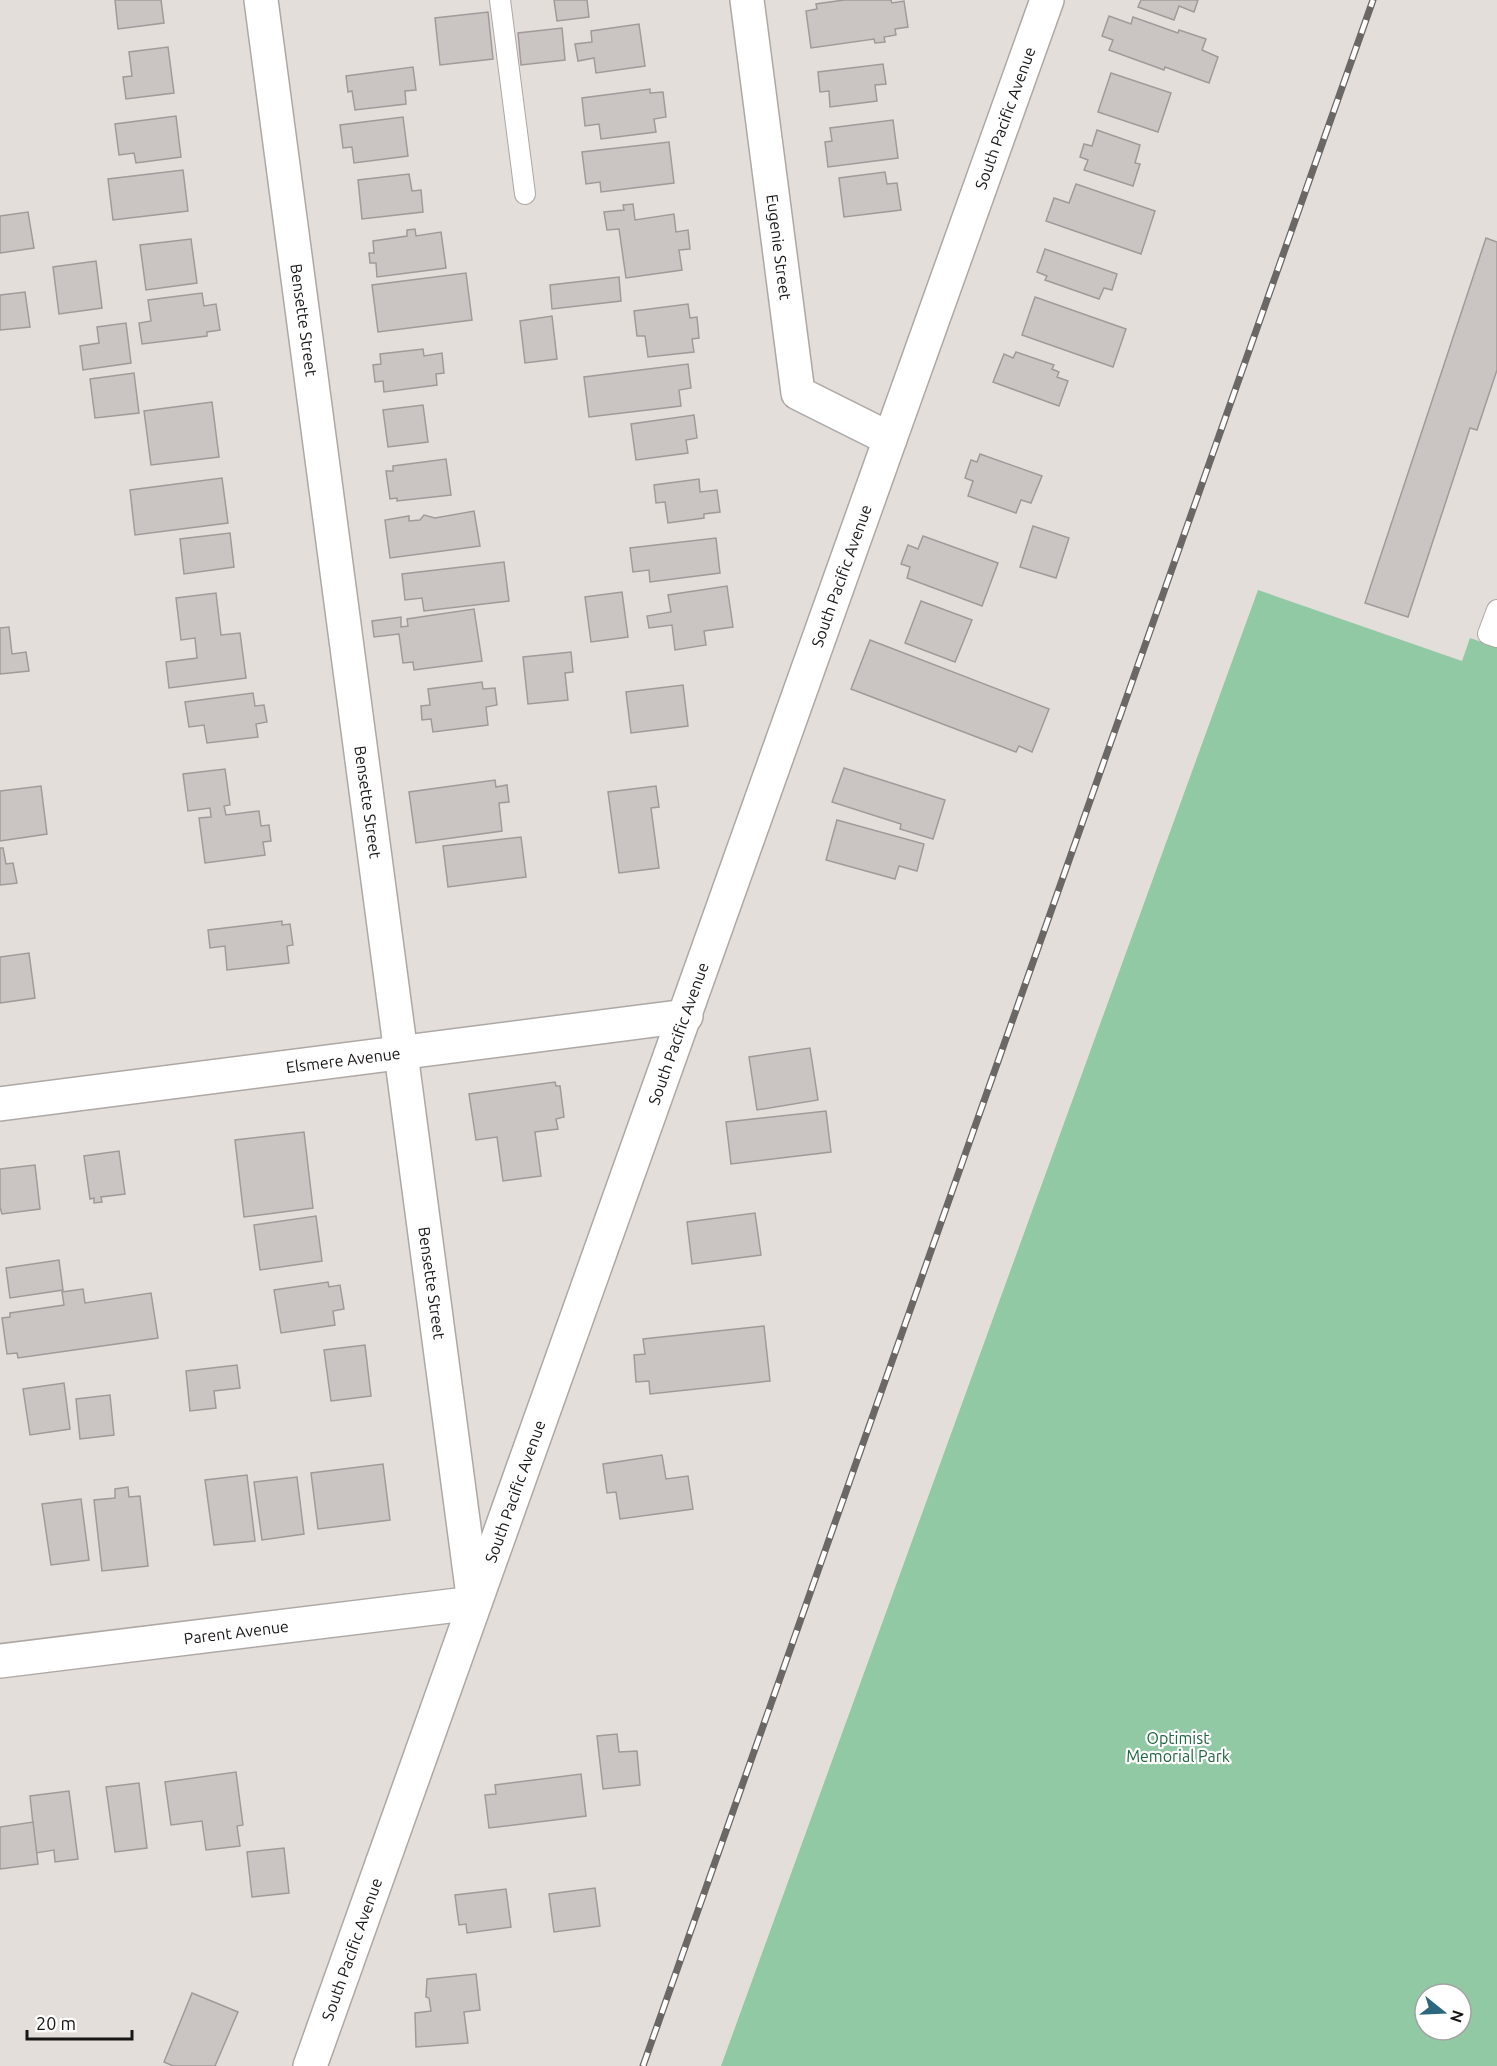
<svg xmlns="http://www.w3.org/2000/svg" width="1497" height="2066" font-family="Ubuntu,sans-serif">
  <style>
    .green { fill: #91c9a4; fill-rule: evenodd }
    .building { fill: #cac4c2; stroke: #a19a99; stroke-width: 1.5 }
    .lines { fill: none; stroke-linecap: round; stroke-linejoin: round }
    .lane-casing { stroke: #aea8a5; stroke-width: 22 }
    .street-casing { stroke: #aea8a5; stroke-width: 36 }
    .secondary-casing { stroke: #aea8a5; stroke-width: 36 }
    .lane { stroke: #fff; stroke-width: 20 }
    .street { stroke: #fff; stroke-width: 33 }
    .secondary { stroke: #fff; stroke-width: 33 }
    .rail-casing { stroke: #6b6765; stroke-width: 7 }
    .rail { stroke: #fff; stroke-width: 4.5; stroke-dasharray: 14; stroke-linecap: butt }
    .labels { text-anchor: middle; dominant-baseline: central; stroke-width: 4.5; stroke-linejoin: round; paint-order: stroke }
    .street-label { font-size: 16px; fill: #191716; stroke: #fff }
    .park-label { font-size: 16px; fill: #20663f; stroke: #fff }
  </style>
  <rect width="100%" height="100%" fill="#e4dedb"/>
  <!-- green -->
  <path class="green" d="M1258 590 1462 661 1470 638 1497 647V2066H721ZM1425 1994H1461V2030H1425Z"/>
  <!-- building -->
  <g class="building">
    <polygon points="115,0 161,0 164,23 118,29"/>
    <polygon points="554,0 587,0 589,17 557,21"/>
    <polygon points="844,0 891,0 892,3 904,1 908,27 895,29 896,35 884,37 885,42 875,43 874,39 811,48 806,11 817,9 816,4"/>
    <polygon points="1141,0 1198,0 1194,12 1179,6 1174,20 1138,7"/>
    <polygon points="488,12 493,59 440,65 435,18"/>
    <polygon points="1109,16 1131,24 1133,17 1178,33 1179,30 1206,39 1202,50 1218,57 1209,83 1165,67 1164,70 1109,50 1113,40 1102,36"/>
    <polygon points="639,24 645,66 596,73 594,58 578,61 575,44 592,42 591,31"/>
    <polygon points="562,28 565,60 521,65 518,33"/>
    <polygon points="168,47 174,93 126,99 123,77 132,76 129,52"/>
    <polygon points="883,64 886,84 875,85 877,101 830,107 829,91 820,92 818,72"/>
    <polygon points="413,67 416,90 405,91 406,104 355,110 352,91 348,92 346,76"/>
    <polygon points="1111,73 1171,93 1158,132 1098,112"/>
    <polygon points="650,89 650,93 663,92 666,117 654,119 656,132 601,139 599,124 585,126 582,98"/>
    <polygon points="176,116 181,157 136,163 134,153 119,155 115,124"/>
    <polygon points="403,117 408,156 354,163 352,147 343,148 340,125"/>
    <polygon points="893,120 898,158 828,167 825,142 832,141 830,128"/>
    <polygon points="1097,130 1140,145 1135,163 1140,164 1133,186 1084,170 1088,160 1080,157 1084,144 1092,146"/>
    <polygon points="669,142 674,183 601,192 600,182 586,184 582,152"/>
    <polygon points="183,170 188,211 113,220 108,179"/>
    <polygon points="885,172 887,184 897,183 901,210 844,217 839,178"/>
    <polygon points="409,174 412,191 421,190 423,212 362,219 358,180"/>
    <polygon points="1076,184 1155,211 1141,254 1046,221 1054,198 1069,203"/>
    <polygon points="633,204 635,220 674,214 676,232 688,230 690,249 679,250 682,270 626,278 619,229 607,230 604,212 624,210 623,205"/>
    <polygon points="28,212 34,248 0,253 0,216"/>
    <polygon points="415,229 416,236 441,232 446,268 377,277 376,263 370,263 369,253 374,253 373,241 407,236 407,230"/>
    <polygon points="1486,238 1497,242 1497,370 1477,430 1470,428 1408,617 1365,603"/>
    <polygon points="191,239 197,283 146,290 140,245"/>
    <polygon points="1045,249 1117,274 1112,290 1104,288 1099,299 1045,280 1047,276 1037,272"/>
    <polygon points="96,261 102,308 59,314 53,267"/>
    <polygon points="466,273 472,320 378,332 372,285"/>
    <polygon points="619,277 621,301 552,309 550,285"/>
    <polygon points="25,292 30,327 0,330 0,295"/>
    <polygon points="202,293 204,306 216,304 220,330 207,332 207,336 142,344 139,323 151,321 148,300"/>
    <polygon points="1035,297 1126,329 1113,367 1022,335"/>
    <polygon points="688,304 690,318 697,317 699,338 692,339 694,352 648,357 645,336 637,336 634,311"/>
    <polygon points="552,316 557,359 525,363 520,321"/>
    <polygon points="126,323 131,363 83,370 80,346 99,343 97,327"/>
    <polygon points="423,349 424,356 442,353 444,373 436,374 437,385 384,392 383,381 375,382 373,365 381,364 380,354"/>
    <polygon points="1016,352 1054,365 1052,369 1059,372 1057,377 1068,381 1059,406 993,382 1004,354 1013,358"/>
    <polygon points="688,364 691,388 679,390 681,406 589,417 584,377"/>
    <polygon points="134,373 139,413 95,418 90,379"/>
    <polygon points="212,402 219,457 151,465 144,411"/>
    <polygon points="423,405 428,442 388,447 383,410"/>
    <polygon points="694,415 697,438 686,440 688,453 636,460 631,424"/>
    <polygon points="980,454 1042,476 1031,503 1021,500 1016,513 968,496 973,481 965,478 971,460 977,462"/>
    <polygon points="446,459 451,495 397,501 397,498 390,499 386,471 393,471 393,466"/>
    <polygon points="222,478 228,523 135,535 130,490"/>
    <polygon points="699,479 700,492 717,490 720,512 704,514 704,518 668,523 665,502 656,503 654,485"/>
    <polygon points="474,511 480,546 390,558 385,520 409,516 409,521 420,520 424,515 435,518"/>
    <polygon points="1033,526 1069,538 1056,578 1020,567"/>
    <polygon points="230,533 234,567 184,574 180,539"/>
    <polygon points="923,536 998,563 982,606 907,578 910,567 901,564 908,545 918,549"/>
    <polygon points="716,538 720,573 650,582 649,570 633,572 630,548"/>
    <polygon points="504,562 509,601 424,611 422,598 405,600 402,574"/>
    <polygon points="727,586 733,627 704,631 706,645 675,650 672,625 649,628 647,616 671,612 668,595"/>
    <polygon points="622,592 628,637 591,642 585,597"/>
    <polygon points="216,593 221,635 240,633 246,678 169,688 166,662 197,658 195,638 181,640 176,598"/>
    <polygon points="921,601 972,620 955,662 905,643"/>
    <polygon points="474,609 482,661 414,670 413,662 403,663 399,634 374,637 372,621 401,617 401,627 408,626 407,619"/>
    <polygon points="9,627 12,654 26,652 29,671 0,674 0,628"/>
    <polygon points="870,640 1049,709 1032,752 1019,746 1016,752 851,689"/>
    <polygon points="571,652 573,672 565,673 568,700 528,704 523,657"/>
    <polygon points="482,682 483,689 495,688 497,705 486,707 488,725 433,732 431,719 422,720 421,706 430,705 428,689"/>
    <polygon points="683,685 688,726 631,733 626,692"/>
    <polygon points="253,693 255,706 264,705 267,722 256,724 258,737 207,743 204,725 189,727 185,702"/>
    <polygon points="844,768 945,800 933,839 900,829 901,824 832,802"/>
    <polygon points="225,769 230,805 224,806 226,815 259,811 261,826 269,825 271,841 263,842 265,855 205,863 199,818 211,817 210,808 188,811 183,774"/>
    <polygon points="495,780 496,787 507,785 509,802 499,803 502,831 416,843 409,792"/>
    <polygon points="41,786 47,834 0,841 0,791"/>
    <polygon points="656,786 659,807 651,808 659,868 619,873 608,792"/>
    <polygon points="837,820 924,844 917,871 899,866 895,879 826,860"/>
    <polygon points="521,837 526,877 448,887 443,846"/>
    <polygon points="0,848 3,848 6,864 13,863 17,883 0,885"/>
    <polygon points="282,921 282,925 290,924 293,945 287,946 289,963 227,970 225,946 210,948 208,930"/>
    <polygon points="29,953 35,998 0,1003 0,957"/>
    <polygon points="810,1048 818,1100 757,1110 749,1057"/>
    <polygon points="555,1082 556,1086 560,1086 564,1117 556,1119 558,1129 535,1132 541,1176 503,1181 497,1137 476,1140 469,1094"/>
    <polygon points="826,1111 831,1152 731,1164 726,1122"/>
    <polygon points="304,1132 313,1208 244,1217 235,1140"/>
    <polygon points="119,1151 125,1194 101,1197 102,1202 94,1203 94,1198 90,1199 84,1156"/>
    <polygon points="35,1165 40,1209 2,1214 0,1207 0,1169"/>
    <polygon points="755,1213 761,1255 692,1264 687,1222"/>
    <polygon points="316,1216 322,1261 260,1270 254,1225"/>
    <polygon points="59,1260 63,1290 10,1298 6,1268"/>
    <polygon points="328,1282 329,1287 340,1285 344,1309 333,1311 335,1325 281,1333 274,1290"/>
    <polygon points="83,1289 85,1303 151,1293 158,1338 18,1358 17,1353 7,1354 2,1318 10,1317 10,1313 64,1305 62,1292"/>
    <polygon points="764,1326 770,1381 650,1394 649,1381 636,1382 634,1355 645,1354 643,1339"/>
    <polygon points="365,1345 371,1396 331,1401 324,1350"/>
    <polygon points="237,1365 240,1388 214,1391 216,1408 190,1411 186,1371"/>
    <polygon points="64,1383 70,1429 30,1435 23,1389"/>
    <polygon points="110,1395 114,1435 80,1439 76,1399"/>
    <polygon points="662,1455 666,1479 688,1476 693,1509 620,1519 616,1492 607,1493 603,1464"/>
    <polygon points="383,1464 390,1520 318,1529 311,1473"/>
    <polygon points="247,1475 255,1541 214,1545 205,1480"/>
    <polygon points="297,1477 304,1534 262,1540 254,1482"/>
    <polygon points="128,1487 129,1497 140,1496 148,1566 102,1571 94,1500 115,1498 115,1489"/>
    <polygon points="81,1499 89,1560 51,1565 42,1504"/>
    <polygon points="617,1734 619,1752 637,1751 640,1785 603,1789 597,1736"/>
    <polygon points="236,1772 243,1825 237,1826 240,1846 206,1850 202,1821 171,1825 165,1782"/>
    <polygon points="581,1774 586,1816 489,1828 485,1795 496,1794 495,1785"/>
    <polygon points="139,1783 147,1848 115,1852 106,1787"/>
    <polygon points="69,1791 78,1859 55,1862 54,1850 36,1853 30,1796"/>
    <polygon points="33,1822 38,1864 0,1869 0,1827"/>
    <polygon points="284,1848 289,1893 252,1897 247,1852"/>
    <polygon points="595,1888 600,1926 554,1932 549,1894"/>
    <polygon points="506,1889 511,1927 467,1933 466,1924 459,1925 455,1895"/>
    <polygon points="476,1974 480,2010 464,2012 468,2043 416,2047 415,2013 431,2011 429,1998 426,1997 427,1979"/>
    <polygon points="192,1993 238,2012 215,2066 173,2066 164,2062"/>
  </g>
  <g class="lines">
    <defs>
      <g id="lane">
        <polyline points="500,0 525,194"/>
        <polyline points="1497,610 1488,634 1497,637"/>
      </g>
      <g id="street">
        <path id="s1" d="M747 0 798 393 890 439 1047 0"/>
        <path id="s2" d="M0 1104 686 1016"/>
        <path id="s3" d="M0 1661 474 1603 261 0"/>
      </g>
      <g id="secondary">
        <path id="s4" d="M310 2066 890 439"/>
      </g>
    </defs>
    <!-- lane casing -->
    <use href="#lane" class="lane-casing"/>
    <!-- street casing -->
    <use href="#street" class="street-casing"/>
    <!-- secondary casing -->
    <use href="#secondary" class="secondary-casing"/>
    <!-- lane -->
    <use href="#lane" class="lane"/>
    <!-- street -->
    <use href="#street" class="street"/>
    <!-- secondary -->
    <use href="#secondary" class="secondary"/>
    <defs>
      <polyline id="rail" points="643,2066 1373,0"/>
    </defs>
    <!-- rail casing -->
    <use href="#rail" class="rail-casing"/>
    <!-- rail -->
    <use href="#rail" class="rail"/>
  </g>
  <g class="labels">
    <!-- street labels -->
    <g class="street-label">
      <text stroke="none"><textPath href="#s1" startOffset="840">South Pacific Avenue</textPath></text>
      <text stroke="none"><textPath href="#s1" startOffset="249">Eugenie Street</textPath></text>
      <text transform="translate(304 320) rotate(82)">Bensette Street</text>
      <text stroke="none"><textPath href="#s4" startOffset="1582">South Pacific Avenue</textPath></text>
      <text transform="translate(368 802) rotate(82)">Bensette Street</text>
      <text stroke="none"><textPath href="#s4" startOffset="1096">South Pacific Avenue</textPath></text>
      <text stroke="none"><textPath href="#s2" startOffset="346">Elsmere Avenue</textPath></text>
      <text transform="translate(432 1283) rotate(82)">Bensette Street</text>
      <text stroke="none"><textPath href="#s4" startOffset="610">South Pacific Avenue</textPath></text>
      <text stroke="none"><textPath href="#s3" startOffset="238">Parent Avenue</textPath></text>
      <text stroke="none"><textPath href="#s4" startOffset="124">South Pacific Avenue</textPath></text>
    </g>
    <!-- park labels -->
    <g class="park-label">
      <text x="1178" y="1738">Optimist<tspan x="1178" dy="18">Memorial Park</tspan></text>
    </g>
  </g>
  <!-- north arrow -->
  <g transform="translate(1443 2012) rotate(108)"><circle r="28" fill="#ffffff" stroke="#a3a2a2" stroke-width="1.5"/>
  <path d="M0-4.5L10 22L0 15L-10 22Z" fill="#2b687f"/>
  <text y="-9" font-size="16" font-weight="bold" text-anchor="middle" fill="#191716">N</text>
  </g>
  <!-- scale -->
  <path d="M27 2030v9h105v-9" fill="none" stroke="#191716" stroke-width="3"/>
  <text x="36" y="2030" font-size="18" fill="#191716" stroke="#ffffff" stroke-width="4.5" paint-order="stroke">20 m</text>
</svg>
